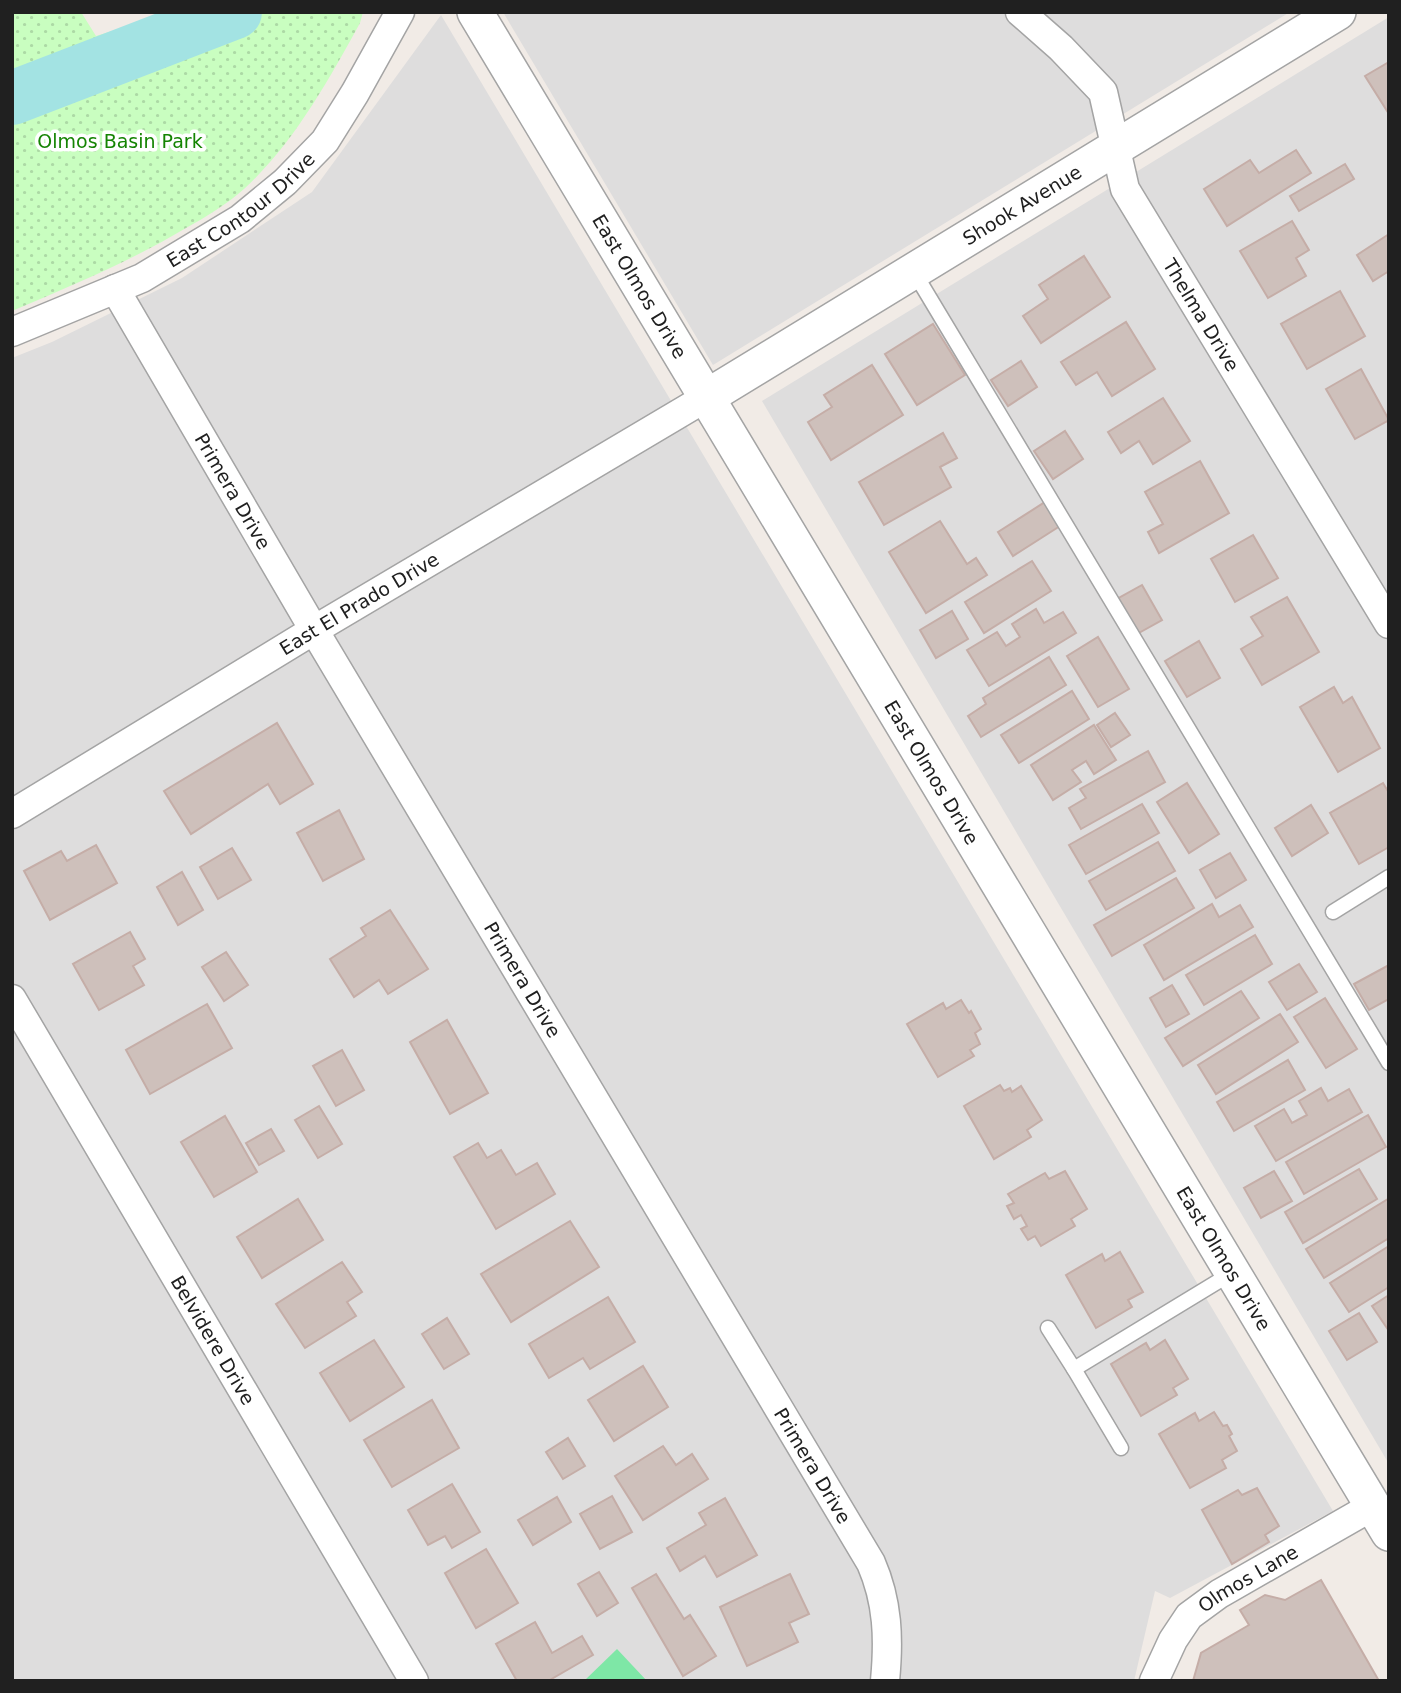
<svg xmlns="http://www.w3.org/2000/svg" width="1401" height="1693" font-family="'DejaVu Sans',sans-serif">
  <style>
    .residential { fill: #dedddd }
    .park { fill: url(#park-dots) }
    .pitch { fill: #7ee7a6 }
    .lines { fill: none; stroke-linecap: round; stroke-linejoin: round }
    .river { stroke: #a3e3e3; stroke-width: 54 }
    .building { fill: #cec0bb; stroke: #c5ada7; stroke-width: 2 }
    .service-casing { stroke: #a4a4a4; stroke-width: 17 }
    .minor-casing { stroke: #a4a4a4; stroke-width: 31 }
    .tertiary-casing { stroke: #a4a4a4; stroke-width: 38 }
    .service { stroke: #fff; stroke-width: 14 }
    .minor { stroke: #fff; stroke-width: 28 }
    .tertiary { stroke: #fff; stroke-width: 35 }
    .labels { text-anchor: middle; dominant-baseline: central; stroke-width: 7; stroke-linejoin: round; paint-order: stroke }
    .park-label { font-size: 19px; fill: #158403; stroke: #fff }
    .street-label { font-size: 19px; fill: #202020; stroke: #fff }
  </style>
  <defs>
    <pattern id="park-dots" width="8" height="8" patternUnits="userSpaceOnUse" patternTransform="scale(1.75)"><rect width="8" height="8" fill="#c9fec0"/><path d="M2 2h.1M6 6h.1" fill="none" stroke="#acd9a5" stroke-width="1.8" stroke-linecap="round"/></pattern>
  </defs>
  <rect width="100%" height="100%" fill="#f1ebe6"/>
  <!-- residential -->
  <g class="residential">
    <polygon points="503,12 1290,12 713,365"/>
    <polygon points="441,15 1333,1511 1170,1598 1155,1591 1134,1681 12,1681 12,358 52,342 182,278 312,192"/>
    <polygon points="1389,17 1389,1464 762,401"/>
  </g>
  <!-- park -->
  <path class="park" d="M12 12H81L96 36 174 12H363L360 23C328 81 294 143 244 189 227 204 206 217 186 228 131 261 71 286 12 311Z"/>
  <!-- pitch -->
  <polygon class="pitch" points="617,1649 647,1681 584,1681"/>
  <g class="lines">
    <!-- river -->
    <polyline class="river" points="12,98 235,12"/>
  </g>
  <!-- building -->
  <g class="building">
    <polygon points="1389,62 1389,114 1365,76"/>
    <polygon points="1296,150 1311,173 1227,226 1204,189 1250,160 1259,173"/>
    <polygon points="1345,164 1354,179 1299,211 1290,196"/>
    <polygon points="1292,221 1309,250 1296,258 1306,276 1268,298 1240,251"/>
    <polygon points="1389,234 1389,271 1373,281 1357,255"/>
    <polygon points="1084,256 1110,297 1041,343 1023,316 1048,299 1039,285"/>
    <polygon points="1340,291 1365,336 1307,369 1281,324"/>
    <polygon points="1126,322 1155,369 1112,396 1097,372 1076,385 1061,362"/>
    <polygon points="933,324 965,375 917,405 885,354"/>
    <polygon points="1021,361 1037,387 1008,406 991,380"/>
    <polygon points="872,365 903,415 831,460 808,422 832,407 824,395"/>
    <polygon points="1361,369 1389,420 1355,439 1326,389"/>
    <polygon points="1163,398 1190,441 1153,464 1139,441 1121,453 1108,432"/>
    <polygon points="1065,431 1083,459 1053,479 1034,451"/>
    <polygon points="943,433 957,458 940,467 951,487 884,525 859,482"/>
    <polygon points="1200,461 1229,513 1159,553 1148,532 1163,524 1145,492"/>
    <polygon points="1045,502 1060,526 1013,556 998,532"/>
    <polygon points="940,521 967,564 976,558 987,575 926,613 889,552"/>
    <polygon points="1253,535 1278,578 1235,602 1211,559"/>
    <polygon points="1032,561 1051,591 984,633 965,602"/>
    <polygon points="1142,585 1162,620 1137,634 1117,599"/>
    <polygon points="1287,597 1319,652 1262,685 1241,649 1263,636 1251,617"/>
    <polygon points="1036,609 1044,623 1063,612 1076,633 989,686 967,650 997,632 1006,646 1020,637 1012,624"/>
    <polygon points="952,611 968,639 936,658 920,630"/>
    <polygon points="1098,637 1129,689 1098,707 1067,656"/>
    <polygon points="1199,641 1220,678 1187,697 1165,661"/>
    <polygon points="1049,657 1066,685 981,737 968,716 986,704 983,698"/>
    <polygon points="1334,687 1343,703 1352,697 1380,748 1338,772 1300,707"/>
    <polygon points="1072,691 1089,719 1019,763 1001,735"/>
    <polygon points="1115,713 1130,735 1111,747 1097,725"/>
    <polygon points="277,723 313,784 280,804 268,784 191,834 164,791"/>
    <polygon points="1094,725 1116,760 1094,774 1086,761 1072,770 1081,782 1053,800 1031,765"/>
    <polygon points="1148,751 1165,782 1081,829 1069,808 1086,798 1080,789"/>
    <polygon points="1187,783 1219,834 1189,853 1157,802"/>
    <polygon points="1383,783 1389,793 1389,847 1359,864 1330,813"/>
    <polygon points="1142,804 1159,833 1086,874 1069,845"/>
    <polygon points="1311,805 1328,833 1292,856 1275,828"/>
    <polygon points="339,810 364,859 323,881 297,833"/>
    <polygon points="1158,842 1175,871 1106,910 1089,881"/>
    <polygon points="96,845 117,883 50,920 24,871 61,851 67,861"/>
    <polygon points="232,848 251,880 218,899 200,867"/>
    <polygon points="1230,853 1246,880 1216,898 1200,870"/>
    <polygon points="182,872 203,910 178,925 157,887"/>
    <polygon points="1176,878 1194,908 1112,956 1094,925"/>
    <polygon points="1212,904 1219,917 1240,905 1253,927 1164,980 1144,945"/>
    <polygon points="390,910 428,969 388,994 379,980 354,997 330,959 366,936 361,928"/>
    <polygon points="130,932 145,959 133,966 144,985 99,1010 73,964"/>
    <polygon points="1255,935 1272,964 1204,1005 1186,975"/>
    <polygon points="226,952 248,985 224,1001 202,967"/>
    <polygon points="1299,964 1317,992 1287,1010 1269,982"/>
    <polygon points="1389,965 1389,999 1369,1010 1354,984"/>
    <polygon points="1172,985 1189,1014 1166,1027 1150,998"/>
    <polygon points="1241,991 1259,1018 1183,1066 1165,1038"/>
    <polygon points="1325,998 1357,1049 1326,1068 1294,1017"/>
    <polygon points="961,1000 969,1013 971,1011 981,1029 975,1033 980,1044 970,1050 974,1056 938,1077 907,1024 943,1003 946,1009"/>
    <polygon points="207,1004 232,1048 150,1094 126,1050"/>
    <polygon points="1280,1014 1298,1042 1216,1094 1198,1065"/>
    <polygon points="447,1020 488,1093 450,1114 410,1042"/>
    <polygon points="342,1050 364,1090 336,1106 313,1066"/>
    <polygon points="1288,1060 1305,1090 1234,1131 1217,1102"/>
    <polygon points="1000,1085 1004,1091 1010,1088 1012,1092 1021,1086 1042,1120 1027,1130 1031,1137 994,1159 964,1106"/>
    <polygon points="1321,1088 1328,1101 1349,1089 1362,1112 1276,1161 1255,1126 1284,1109 1292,1123 1307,1115 1299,1101"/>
    <polygon points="319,1106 342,1144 318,1158 295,1120"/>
    <polygon points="1368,1115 1386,1147 1304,1194 1286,1162"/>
    <polygon points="225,1116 257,1172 214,1197 181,1142"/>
    <polygon points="271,1129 284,1151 259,1165 246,1143"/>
    <polygon points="478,1143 487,1158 501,1150 516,1175 537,1163 555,1194 496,1229 454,1157"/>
    <polygon points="1359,1169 1377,1199 1303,1243 1285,1212"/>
    <polygon points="1065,1171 1087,1209 1071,1219 1075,1226 1041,1246 1035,1236 1028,1240 1021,1229 1027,1226 1021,1215 1014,1219 1007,1206 1014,1203 1008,1194 1045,1173 1049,1179"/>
    <polygon points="1274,1171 1292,1201 1261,1218 1244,1188"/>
    <polygon points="298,1199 323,1240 262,1278 237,1237"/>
    <polygon points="1388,1199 1389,1238 1324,1278 1306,1249"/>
    <polygon points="570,1221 599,1267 511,1322 481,1274"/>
    <polygon points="1389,1246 1389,1287 1349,1312 1330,1283"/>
    <polygon points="1120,1252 1143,1292 1128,1300 1132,1307 1096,1328 1066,1275 1102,1254 1105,1261"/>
    <polygon points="342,1262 362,1292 347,1302 356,1316 305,1348 276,1304"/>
    <polygon points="1389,1295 1389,1331 1372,1306"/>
    <polygon points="608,1297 635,1342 590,1369 583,1358 549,1378 529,1344"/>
    <polygon points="1359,1313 1377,1342 1347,1360 1329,1331"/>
    <polygon points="447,1318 469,1354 444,1369 422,1334"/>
    <polygon points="374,1340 404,1387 350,1421 320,1373"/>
    <polygon points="1165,1340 1188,1379 1173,1388 1177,1395 1141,1416 1111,1364 1146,1343 1150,1350"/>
    <polygon points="643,1366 668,1407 614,1441 588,1400"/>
    <polygon points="432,1400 459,1448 392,1487 364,1440"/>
    <polygon points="1214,1412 1223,1426 1227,1425 1232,1434 1229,1436 1237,1451 1222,1460 1226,1468 1190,1488 1159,1434 1195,1413 1199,1421"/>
    <polygon points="568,1438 585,1466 563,1479 546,1452"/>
    <polygon points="663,1446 676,1465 692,1454 708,1479 643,1520 615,1476"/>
    <polygon points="452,1484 480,1532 452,1548 445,1536 428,1545 408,1510"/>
    <polygon points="1257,1488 1279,1526 1265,1535 1269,1542 1232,1564 1202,1510 1238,1490 1242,1495"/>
    <polygon points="612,1496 632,1532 600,1549 580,1514"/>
    <polygon points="557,1497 571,1522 533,1545 518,1520"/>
    <polygon points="725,1498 757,1555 717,1577 705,1556 680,1571 667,1548 706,1525 699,1513"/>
    <polygon points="486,1549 518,1603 476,1628 445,1573"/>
    <polygon points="599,1572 618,1603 597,1616 578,1584"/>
    <polygon points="656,1574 684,1619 690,1615 716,1656 683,1676 632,1588"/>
    <polygon points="790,1574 809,1614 789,1623 798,1642 747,1666 720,1607"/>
    <polygon points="1321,1580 1379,1681 1193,1681 1201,1653 1249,1625 1240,1610 1265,1595 1285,1600"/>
    <polygon points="535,1622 552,1653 582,1636 593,1655 548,1681 517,1681 496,1644"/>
  </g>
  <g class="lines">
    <defs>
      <g id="service">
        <polyline points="914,272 1389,1063"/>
        <polyline points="1333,912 1389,877"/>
        <polyline points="1048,1328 1074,1369 1232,1273"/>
        <polyline points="1074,1369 1121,1448"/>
      </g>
      <g id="minor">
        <path id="s1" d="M1020 12 1061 48 1103 92 1125 189 1389 624"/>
        <path id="s2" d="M115 289 314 630 871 1563C888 1602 889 1639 885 1681"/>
        <path id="s3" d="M12 332 142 278 240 219 285 182 325 141 355 93 400 12"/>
        <path id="s4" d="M12 814 314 630 707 397"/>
        <path id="s5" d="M12 999 414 1681"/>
        <path id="s6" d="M1154 1681 1173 1640 1189 1616 1219 1594 1373 1506"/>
      </g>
      <g id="tertiary">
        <path id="s7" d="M475 12 1389 1533"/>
        <path id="s8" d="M707 397 1338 12"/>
      </g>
    </defs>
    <!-- service casing -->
    <use href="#service" class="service-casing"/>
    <!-- minor casing -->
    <use href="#minor" class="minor-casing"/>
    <!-- tertiary casing -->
    <use href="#tertiary" class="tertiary-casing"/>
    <!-- service -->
    <use href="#service" class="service"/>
    <!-- minor -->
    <use href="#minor" class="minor"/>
    <!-- tertiary -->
    <use href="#tertiary" class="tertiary"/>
  </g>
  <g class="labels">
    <!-- park labels -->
    <g class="park-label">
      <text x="120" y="141">Olmos Basin Park</text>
    </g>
    <!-- street labels -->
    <g class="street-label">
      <text stroke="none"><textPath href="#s8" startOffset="369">Shook Avenue</textPath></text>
      <text stroke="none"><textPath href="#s3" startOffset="261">East Contour Drive</textPath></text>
      <text stroke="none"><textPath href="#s7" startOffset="320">East Olmos Drive</textPath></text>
      <text stroke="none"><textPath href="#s1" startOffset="362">Thelma Drive</textPath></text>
      <text stroke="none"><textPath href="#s2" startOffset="234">Primera Drive</textPath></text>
      <text stroke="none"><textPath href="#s4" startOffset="406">East El Prado Drive</textPath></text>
      <text stroke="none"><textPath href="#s7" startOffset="887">East Olmos Drive</textPath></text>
      <text stroke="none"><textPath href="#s2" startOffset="802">Primera Drive</textPath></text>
      <text stroke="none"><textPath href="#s7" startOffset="1454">East Olmos Drive</textPath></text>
      <text stroke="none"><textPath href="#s5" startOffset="396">Belvidere Drive</textPath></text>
      <text stroke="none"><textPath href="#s2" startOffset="1368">Primera Drive</textPath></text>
      <text stroke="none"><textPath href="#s6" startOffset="144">Olmos Lane</textPath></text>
    </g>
  </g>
  <!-- border -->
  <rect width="1401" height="1693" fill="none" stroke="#202020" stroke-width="28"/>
</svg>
